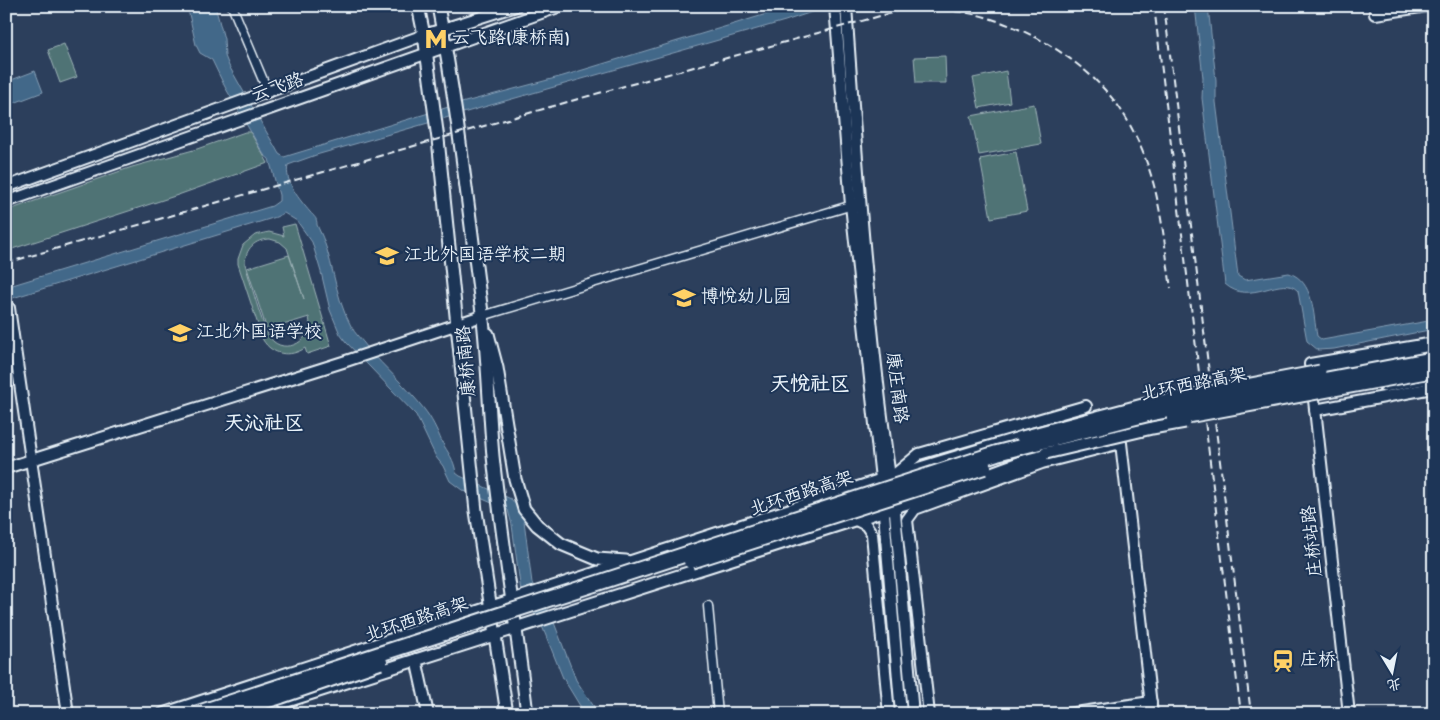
<svg xmlns="http://www.w3.org/2000/svg" width="1440" height="720" font-family="'Gochi Hand','LXGW WenKai TC',sans-serif">
  <style>
    .green { fill: #507375; stroke: #9cb2b6; fill-rule: evenodd }
    .water { fill: #426789; stroke: #849eb5 }
    .lines { fill: none; stroke-linecap: round; stroke-linejoin: round }
    .street-casing { stroke: #e8f1f8; stroke-width: 11 }
    .secondary-casing { stroke: #e8f1f8; stroke-width: 14 }
    .primary-casing { stroke: #e8f1f8; stroke-width: 15 }
    .street { stroke: #1d3557; stroke-width: 8 }
    .secondary { stroke: #1d3557; stroke-width: 10 }
    .primary { stroke: #1d3557; stroke-width: 11 }
    .rail { stroke: #e8f1f8; stroke-width: 2; stroke-dasharray: 8 4; stroke-linecap: butt }
    .primary-bridge-casing { stroke: #e8f1f8; stroke-width: 15; stroke-linecap: butt }
    .highway-bridge-casing { stroke: #e8f1f8; stroke-width: 18; stroke-linecap: butt }
    .primary-bridge { stroke: #1d3557; stroke-width: 11 }
    .highway-bridge { stroke: #1d3557; stroke-width: 14 }
    .labels { text-anchor: middle; dominant-baseline: central; stroke-width: 4; stroke-linejoin: round; paint-order: stroke }
    .poi-label { font-size: 18px; fill: #e8f1f8; stroke: #1d3557; text-anchor: start }
    .street-label { font-size: 18px; fill: #e8f1f8; stroke: #1d3557 }
    .quarter-label { font-size: 20px; font-weight: bold; fill: #e8f1f8; stroke: #1d3557 }
  </style>
  <rect width="100%" height="100%" fill="#2c3f5c"/>
  <filter id="ink" filterUnits="userSpaceOnUse"><feTurbulence type="fractalNoise" baseFrequency=".02" numOctaves="2"/><feDisplacementMap in="SourceGraphic" scale="10" xChannelSelector="R" yChannelSelector="G"/><feConvolveMatrix kernelMatrix="1 2 1 2 8 2 1 2 1" color-interpolation-filters="sRGB"/></filter>
  <g filter="url(#ink)">
    <!-- green -->
    <g class="green">
      <polygon points="64,44 77,77 60,83 48,50"/>
      <polygon points="945,56 946,83 916,83 914,57"/>
      <polygon points="1006,71 1010,102 979,108 973,78"/>
      <polygon points="1034,104 1041,144 979,155 971,116"/>
      <polygon points="245,132 250,132 268,163 178,195 6,251 6,211 132,167 197,149"/>
      <polygon points="1016,152 1027,211 991,218 980,159"/>
      <path d="M295 224 331 346 307 354 305 348C290 358 272 355 263 340L238 264V259L243 245 255 235 269 232 284 236 282 227ZM270 239 280 242 287 248 304 299 289 255 247 268 267 330 309 317C315 340 285 357 270 338 263 329 249 277 245 264 245 249 255 239 270 239Z"/>
    </g>
    <!-- water -->
    <g class="water">
      <path d="M184 6H215L224 39 225 56 229 66 279 154 284 157 465 102 563 76 793 6H821V9L785 21 316 155 288 165C284 182 300 200 310 212 314 217 317 217 317 225 334 257 333 294 351 326 355 334 362 340 367 347 385 368 407 387 424 409 432 419 437 430 442 442 448 453 454 459 456 473L460 476 511 499 523 513 532 583 553 620 576 680 599 714H585L563 678 542 626 521 592 512 525 508 510 462 490 450 481 443 466 436 457 416 415 346 342 340 334 330 310 321 272 312 242 297 221 284 213 276 217 6 300V287L272 206 279 201V195L269 159 264 155 225 87 212 60 200 53 196 45 189 14Z"/>
      <path d="M1195 6H1208L1216 80V102L1238 276 1245 280 1289 273C1314 281 1313 314 1317 336L1322 340 1434 320V329L1334 349 1318 350 1307 341 1298 291C1282 273 1250 307 1225 284L1202 98 1203 78Z"/>
      <polygon points="35,71 43,92 6,106 6,82"/>
    </g>
    <g class="lines">
      <defs>
        <g id="street">
          <polyline points="232,6 268,92"/>
          <polyline points="482,316 856,204"/>
          <polyline points="708,606 718,714"/>
        </g>
        <g id="secondary">
          <polyline points="835,6 851,205 882,488"/>
          <path d="M846 6C857 166 868 325 891 484"/>
          <polyline points="1375,6 1375,14 1427,6"/>
          <polyline points="6,187 424,35 516,6"/>
          <polyline points="6,202 561,6"/>
          <polyline points="9,308 68,714"/>
          <polyline points="1315,410 1427,389 1432,378"/>
          <polyline points="6,468 343,362 482,316"/>
          <polyline points="894,475 919,454 1086,406"/>
          <polyline points="894,501 913,714"/>
          <polyline points="883,502 901,714"/>
          <polyline points="854,519 866,525 872,534 889,714"/>
          <polyline points="416,659 428,714"/>
          <polyline points="929,714 907,520 915,509 1042,463 1121,443 1152,714"/>
          <polyline points="1068,714 1151,702"/>
          <polyline points="1349,714 1310,364 1434,343"/>
        </g>
        <g id="primary">
          <polyline points="418,6 424,35 438,139 476,511 507,714"/>
          <path d="M438 6C458 110 469 215 483 320 488 365 489 411 493 456 502 542 517 628 527 714"/>
          <polyline points="488,334 497,368 515,479 524,509 537,525 561,544 597,559 626,561"/>
          <polyline points="1320,371 1434,352"/>
          <polyline points="1384,386 1434,377"/>
          <polyline points="284,702 929,496 1046,453"/>
          <polyline points="163,714 881,480 1022,437"/>
        </g>
      </defs>
      <!-- street casing -->
      <use href="#street" class="street-casing"/>
      <!-- secondary casing -->
      <use href="#secondary" class="secondary-casing"/>
      <!-- primary casing -->
      <use href="#primary" class="primary-casing"/>
      <!-- street -->
      <use href="#street" class="street"/>
      <!-- secondary -->
      <use href="#secondary" class="secondary"/>
      <!-- primary -->
      <use href="#primary" class="primary"/>
      <!-- rail -->
      <g class="rail">
        <polyline points="1154,6 1241,714"/>
        <polyline points="1164,6 1251,714"/>
        <path d="M6 263 599 93 902 10C927 10 954 9 978 15 1032 29 1086 62 1119 107 1132 126 1143 150 1150 172 1162 209 1165 250 1171 288"/>
      </g>
      <defs>
        <g id="primary-bridge">
          <polyline points="1022,437 1146,404 1320,371"/>
          <polyline points="1046,453 1152,428 1185,422"/>
        </g>
        <g id="highway-bridge">
          <polyline points="1174,418 1434,370"/>
          <polyline points="691,561 984,467"/>
          <polyline points="195,714 997,453 1148,414 1434,359"/>
          <polyline points="224,714 281,696 380,662"/>
        </g>
      </defs>
      <!-- primary-bridge casing -->
      <use href="#primary-bridge" class="primary-bridge-casing"/>
      <!-- highway-bridge casing -->
      <use href="#highway-bridge" class="highway-bridge-casing"/>
      <!-- primary-bridge -->
      <use href="#primary-bridge" class="primary-bridge"/>
      <!-- highway-bridge -->
      <use href="#highway-bridge" class="highway-bridge"/>
    </g>
  </g>
  <!-- icons -->
  <defs>
    <symbol id="metro-bare" viewBox="-9 -9 18 18"><path d="M-5.5 5V-5H-3L0 0L3-5H5.5V5H3V-.5L0 4L-3-.5V5Z" fill="#ffd166" stroke="#1d3557" stroke-width="2.5" paint-order="stroke"/></symbol>
    <symbol id="school-bare" viewBox="-9 -9 18 18"><path d="M0-5L7-2L0 1L-7-2ZM-4 1L0 2.5L4 1V4Q0 6-4 4Z" fill="#ffd166" stroke="#1d3557" stroke-width="2.5" paint-order="stroke"/></symbol>
    <symbol id="station-bare" viewBox="-9 -9 18 18"><path d="M-3-6H3Q5-6 5-4V2Q5 4 3 4L4.5 6H3L1.5 4h-3L-3 6H-4.5L-3 4Q-5 4-5 2V-4Q-5-6-3-6ZM-3.5-4v3h7v-3ZM-3.5 1v1.5H-2V1ZM2 1v1.5H3.5V1Z" fill="#ffd166" stroke="#1d3557" stroke-width="2.5" paint-order="stroke"/></symbol>
  </defs>
  <g fill-rule="evenodd">
    <use href="#metro-bare" x="420" y="23" width="32" height="32"/>
    <use href="#school-bare" x="371" y="240" width="32" height="32"/>
    <use href="#school-bare" x="668" y="282" width="32" height="32"/>
    <use href="#school-bare" x="164" y="317" width="32" height="32"/>
    <use href="#station-bare" x="1267" y="645" width="32" height="32"/>
  </g>
  <g class="labels">
    <!-- poi labels -->
    <g class="poi-label">
      <text x="452" y="39">云飞路(康桥南)</text>
      <text x="404" y="256">江北外国语学校二期</text>
      <text x="701" y="298">博悦幼儿园</text>
      <text x="196" y="333">江北外国语学校</text>
      <text x="1300" y="661">庄桥</text>
    </g>
    <!-- street labels -->
    <g class="street-label">
      <text transform="translate(278 89) rotate(-19)">云飞路</text>
      <text transform="translate(468 361) rotate(-95)">康桥南路</text>
      <text transform="translate(1194 386) rotate(-11)">北环西路高架</text>
      <text transform="translate(895 388) rotate(83)">康庄南路</text>
      <text transform="translate(802 495) rotate(-18)">北环西路高架</text>
      <text transform="translate(1314 541) rotate(-96)">庄桥站路</text>
      <text transform="translate(417 621) rotate(-18)">北环西路高架</text>
    </g>
    <!-- quarter labels -->
    <g class="quarter-label">
      <text x="810" y="386">天悦社区</text>
      <text x="264" y="425">天沁社区</text>
    </g>
  </g>
  <!-- margin -->
  <rect width="1440" height="720" fill="none" stroke="#1d3557" stroke-width="25"/>
  <rect x="12" y="12" width="1415" height="695" fill="none" stroke="#e8f1f8" stroke-width="2" filter="url(#ink)"/>
  <!-- north arrow -->
  <g transform="translate(1392 672) rotate(170)" stroke="#1d3557" stroke-width="4" paint-order="stroke">
  <path d="M0-4L9 19L0 12L-9 19Z" fill="#e8f1f8"/>
  <text y="-8" font-size="14" font-weight="bold" text-anchor="middle" fill="#e8f1f8">北</text>
  </g>
</svg>
